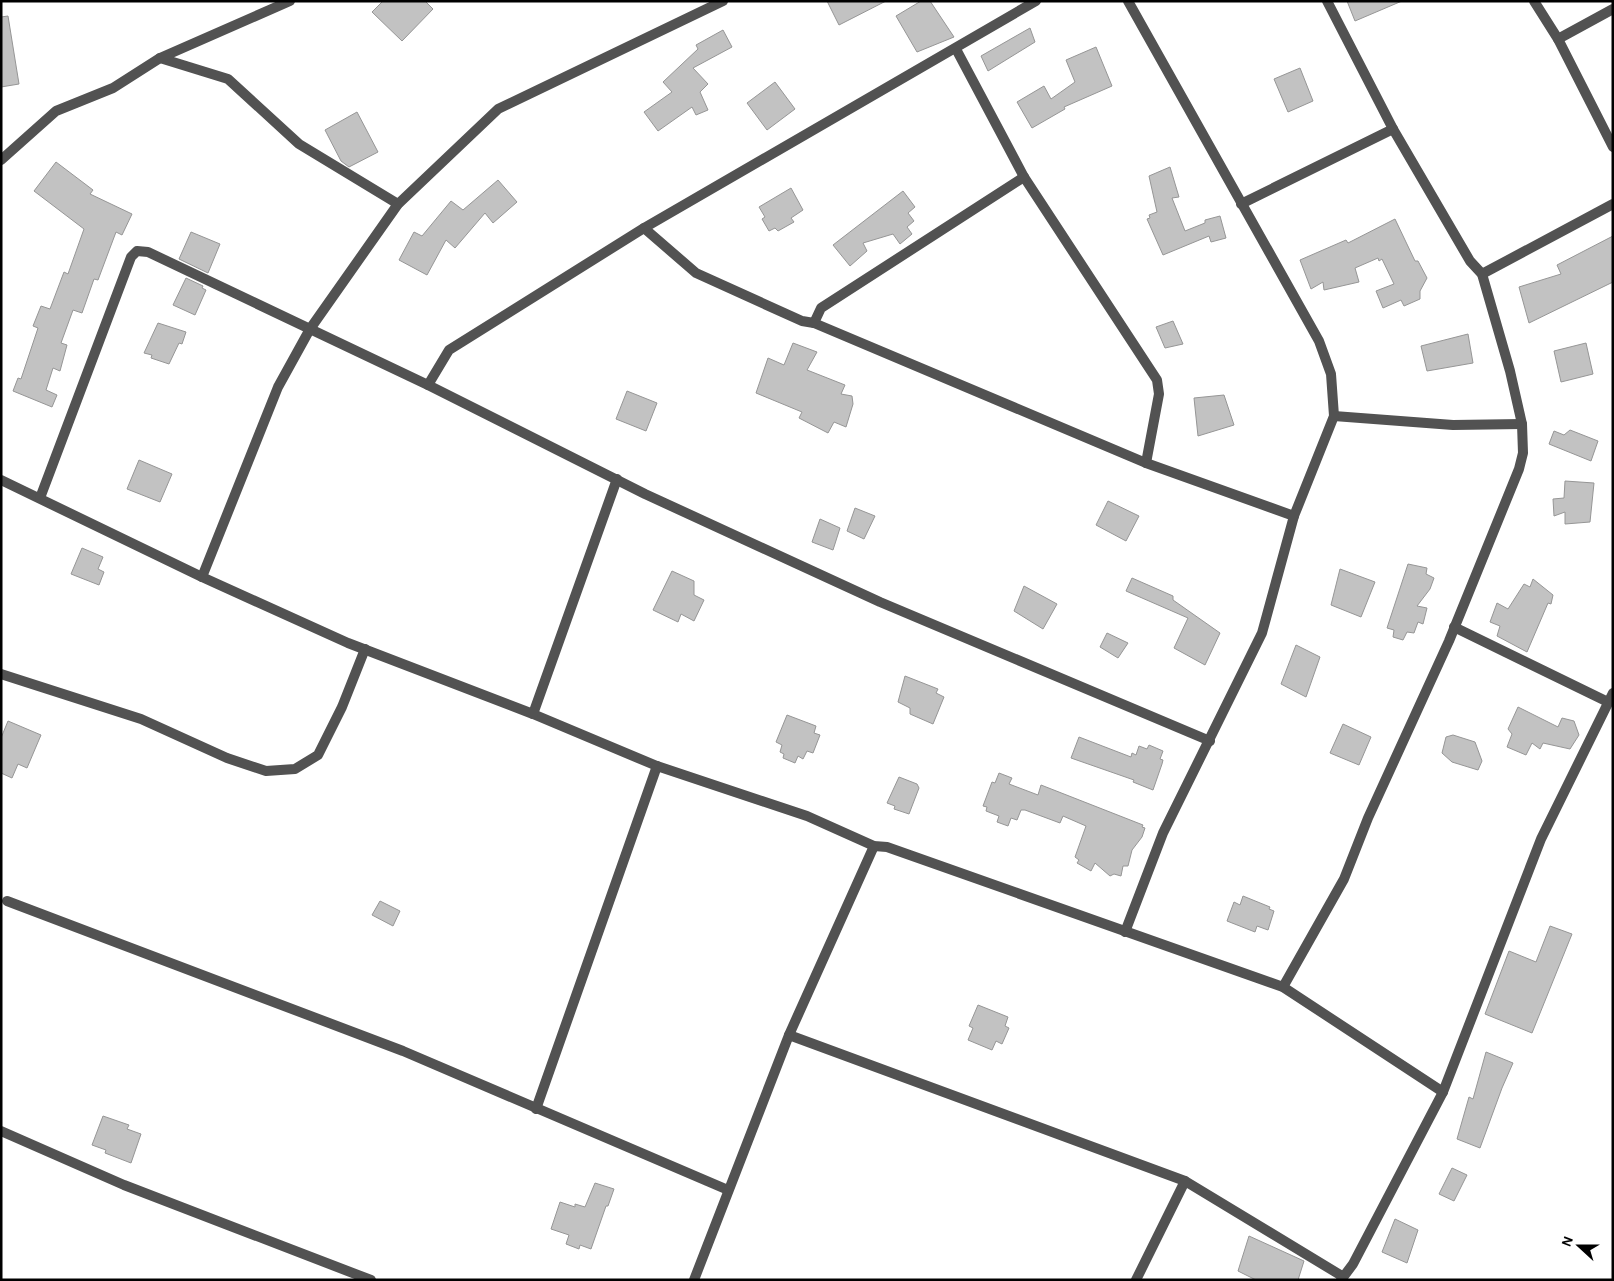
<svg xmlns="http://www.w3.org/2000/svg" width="1614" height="1281" font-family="Karla,sans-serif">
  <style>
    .building { fill: #c2c2c2; stroke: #969696 }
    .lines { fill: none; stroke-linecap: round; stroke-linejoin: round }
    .minor { stroke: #525252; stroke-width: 10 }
  </style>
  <rect width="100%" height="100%" fill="#fff"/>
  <!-- building -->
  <g class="building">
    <polygon points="383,1 425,1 433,9 402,41 372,12"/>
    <polygon points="827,1 886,1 839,25"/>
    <polygon points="921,1 930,1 954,37 917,52 896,16"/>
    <polygon points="1347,1 1402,1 1355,21"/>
    <polygon points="8,16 19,84 1,87 1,17"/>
    <polygon points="1030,28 1035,42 988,71 981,56"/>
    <polygon points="723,30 732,47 693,68 708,84 700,92 708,110 696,115 692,107 658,131 644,112 672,92 663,82 698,49 696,45"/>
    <polygon points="1096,47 1112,86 1064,107 1065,109 1032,128 1017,102 1044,86 1051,99 1075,82 1066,60"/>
    <polygon points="1300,68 1313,101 1288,112 1274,79"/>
    <polygon points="775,82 795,109 767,130 747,103"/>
    <polygon points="357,112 378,152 349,167 341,161 325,130"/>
    <polygon points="56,162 93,190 90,194 132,214 122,235 116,232 98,280 94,279 82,313 73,310 61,343 67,345 60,371 53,368 46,390 57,395 52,407 13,391 18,378 21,379 38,328 33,326 41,306 50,309 64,272 68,274 84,229 34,191"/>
    <polygon points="1170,167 1179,197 1172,198 1185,231 1205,223 1205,220 1220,216 1226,238 1211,242 1209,236 1163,255 1147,219 1150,218 1149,215 1157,212 1149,176"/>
    <polygon points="498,180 517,202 493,223 485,213 455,248 446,240 427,275 399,260 414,232 422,236 451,201 463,210"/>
    <polygon points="791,188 803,210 791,218 794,222 778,231 775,228 769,231 762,219 765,217 759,207"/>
    <polygon points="903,191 915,207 908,213 914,221 907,227 912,234 900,244 893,234 863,243 867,251 850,266 833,245"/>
    <polygon points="1395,219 1415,261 1418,261 1427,278 1420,291 1420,299 1404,306 1401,300 1383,308 1376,291 1394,284 1382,259 1379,261 1378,258 1355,268 1359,282 1324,290 1323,282 1311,289 1300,260 1346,240 1348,243"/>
    <polygon points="191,232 220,244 208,273 179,259"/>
    <polygon points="1613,236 1613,282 1529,323 1519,287 1561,274 1557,265"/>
    <polygon points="186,278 203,286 202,288 206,290 195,315 173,305"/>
    <polygon points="1173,321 1183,344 1165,348 1156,327"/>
    <polygon points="158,323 186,332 182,344 179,343 169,364 151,358 152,355 144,353"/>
    <polygon points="1468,334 1473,363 1427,371 1421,346"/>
    <polygon points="793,343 817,352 807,370 845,385 841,394 852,396 853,404 846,427 834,422 828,433 799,418 802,412 756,393 768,358 784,365"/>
    <polygon points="1586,343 1593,374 1561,382 1554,351"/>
    <polygon points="627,391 657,403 646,431 616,419"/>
    <polygon points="1224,395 1234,425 1198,436 1194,398"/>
    <polygon points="1570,430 1598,441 1591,461 1549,444 1554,431 1564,435"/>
    <polygon points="139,460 172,474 160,502 127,489"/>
    <polygon points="1565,481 1594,483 1590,522 1565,524 1565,512 1554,516 1553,499 1564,498"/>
    <polygon points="1108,501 1139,516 1126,541 1096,525"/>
    <polygon points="855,508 875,516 864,539 847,531"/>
    <polygon points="820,519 840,528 833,550 812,542"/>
    <polygon points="82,548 103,557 98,569 104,572 99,585 71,574"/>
    <polygon points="1408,564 1427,568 1426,574 1434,578 1430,589 1417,606 1427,608 1423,624 1418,622 1414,633 1407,632 1403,640 1393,637 1394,630 1387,628"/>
    <polygon points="1340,569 1375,582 1361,617 1331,605"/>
    <polygon points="672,571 694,581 694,595 704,600 694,621 681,614 678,622 653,610"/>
    <polygon points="1132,578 1173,596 1173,600 1220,633 1205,665 1174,648 1188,618 1126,591"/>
    <polygon points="1533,579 1553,595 1551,604 1548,603 1527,652 1497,636 1500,626 1490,622 1497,603 1508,609 1524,584 1530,587"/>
    <polygon points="1024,586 1057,604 1043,629 1014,611"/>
    <polygon points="1107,633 1128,643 1118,658 1100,647"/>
    <polygon points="1296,645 1320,657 1306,697 1281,684"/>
    <polygon points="905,676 938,689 936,693 944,697 933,724 910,714 910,708 898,702"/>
    <polygon points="1518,707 1558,727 1562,718 1574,721 1579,735 1570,749 1543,743 1540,749 1532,743 1526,755 1507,747 1512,734 1508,729"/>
    <polygon points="787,715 816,726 814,733 820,735 813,753 807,751 803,759 798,756 795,763 783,758 784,754 780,752 782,745 776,742"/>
    <polygon points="8,721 41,735 27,768 18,764 12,778 1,773 1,738"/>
    <polygon points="1343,724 1371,737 1359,765 1330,753"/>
    <polygon points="1453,735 1475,742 1482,761 1478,770 1452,762 1442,753 1446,737"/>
    <polygon points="1079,737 1131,757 1132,753 1136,755 1139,746 1147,749 1149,745 1163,751 1160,759 1163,760 1162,764 1153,790 1133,782 1134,780 1071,758"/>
    <polygon points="999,773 1012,778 1009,784 1038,795 1041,785 1143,825 1142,827 1145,828 1142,837 1132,850 1128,866 1123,866 1121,876 1114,874 1110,876 1095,863 1091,871 1077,863 1079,860 1075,857 1086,826 1063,816 1060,823 1025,810 1021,810 1017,820 1011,818 1008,826 997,822 999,816 986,811 987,807 983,806 992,782 995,783"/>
    <polygon points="899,777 917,784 919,788 909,814 894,809 895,806 887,803"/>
    <polygon points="1243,896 1270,907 1269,909 1274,911 1268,930 1257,926 1255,932 1227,921 1234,902 1240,905"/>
    <polygon points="380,901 400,911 393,926 372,915"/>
    <polygon points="1550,926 1572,934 1532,1033 1485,1014 1509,951 1536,962"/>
    <polygon points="978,1005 1008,1017 1005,1026 1009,1028 1002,1044 996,1041 992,1050 968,1040 973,1028 969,1026"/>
    <polygon points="1486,1052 1513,1063 1502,1088 1480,1148 1457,1139 1469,1097 1473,1099"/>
    <polygon points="103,1116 129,1125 127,1129 141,1134 131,1163 105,1153 106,1150 92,1145"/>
    <polygon points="1452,1168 1467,1175 1454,1201 1439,1194"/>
    <polygon points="595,1183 614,1189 608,1206 606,1206 591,1249 580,1245 579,1249 566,1244 569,1235 551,1229 560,1202 575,1207 575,1204 585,1207"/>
    <polygon points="1395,1219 1418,1230 1407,1263 1382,1252"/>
    <polygon points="1249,1236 1304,1261 1298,1280 1256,1280 1238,1271"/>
  </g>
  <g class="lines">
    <!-- minor -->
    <g class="minor">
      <polyline points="1534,1 1558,39 1613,147"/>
      <polyline points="1558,39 1613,9"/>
      <polyline points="956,49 1024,177 1157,380 1159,394 1146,463"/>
      <polyline points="160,58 228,79 299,144 398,204"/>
      <polyline points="1,160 56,111 113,88 160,58 290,1"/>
      <polyline points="1241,204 1393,129"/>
      <polyline points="644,228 696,273 802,321 814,323 1146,463 1294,516"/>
      <polyline points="1482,274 1613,204"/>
      <polyline points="814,323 821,308 1024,177"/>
      <polyline points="428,385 449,350 644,228 1036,1"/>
      <polyline points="1334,416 1453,425 1522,424"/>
      <polyline points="1,480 202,577 348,643 533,714 657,766 807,816 874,846 887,847 1283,987 1443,1092"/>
      <polyline points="40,498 131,257 137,251 148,252 428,385 645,494 880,602 1210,741"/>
      <polyline points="202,577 278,387 310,329 398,204 498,109 723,1"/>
      <polyline points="1454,627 1608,702"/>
      <polyline points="1,674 141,719 227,758 266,771 295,769 318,755 342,707 365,649"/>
      <polyline points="533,714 617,479"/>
      <polyline points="7,901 403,1051 728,1190"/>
      <polyline points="1125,932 1163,833 1262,633 1294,516 1334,416 1331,374 1319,341 1128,1"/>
      <polyline points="1283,987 1344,879 1368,818 1449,641 1519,469 1523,453 1522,424 1510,371 1482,274 1470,261 1393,129 1327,1"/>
      <polyline points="789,1035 1185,1181 1342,1276"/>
      <polyline points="536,1109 657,766"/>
      <polyline points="1,1131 124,1185 371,1280"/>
      <polyline points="694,1280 789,1035 874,846"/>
      <polyline points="1136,1280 1185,1181"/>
      <polyline points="1341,1280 1353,1264 1443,1092 1541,839 1613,693"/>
    </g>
  </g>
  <!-- border -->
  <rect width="1614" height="1281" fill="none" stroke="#000000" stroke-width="5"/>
  <!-- north arrow -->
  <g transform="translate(1579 1246) rotate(291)" stroke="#ffffff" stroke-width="4" paint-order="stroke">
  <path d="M0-4L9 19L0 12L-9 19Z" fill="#000000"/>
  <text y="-8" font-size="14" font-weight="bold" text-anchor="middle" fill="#000000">N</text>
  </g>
</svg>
